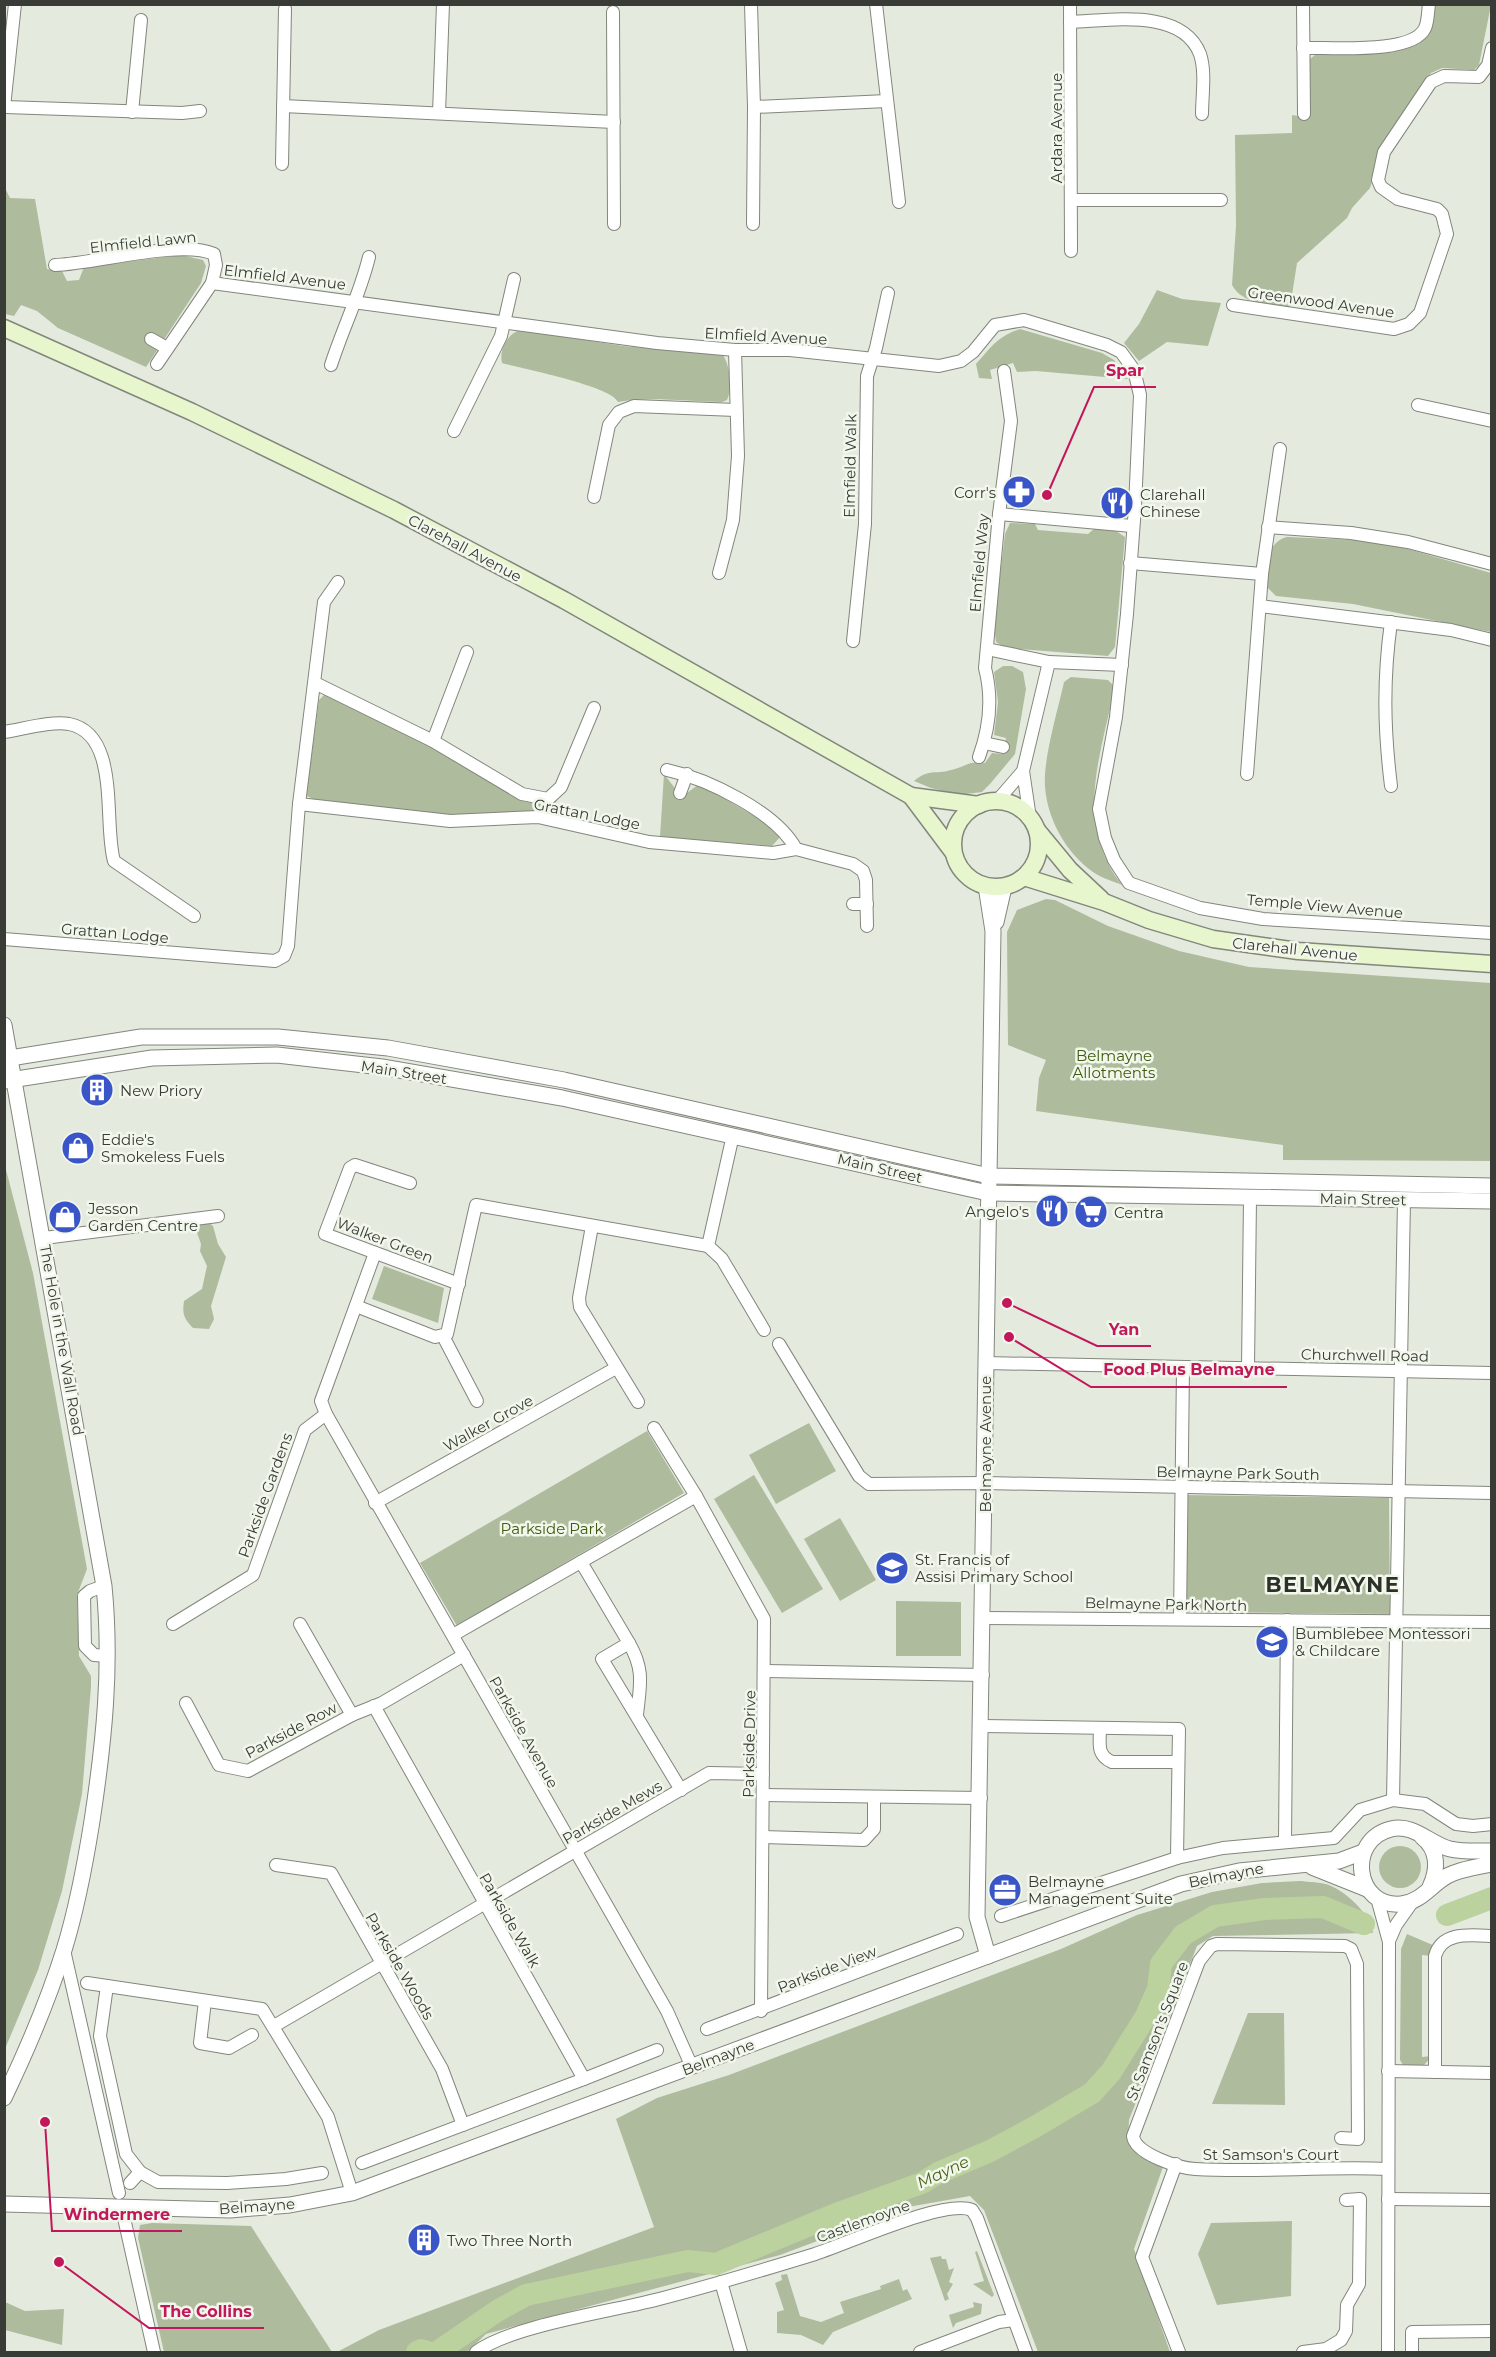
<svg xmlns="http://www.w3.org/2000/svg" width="1496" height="2357" font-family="Montserrat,sans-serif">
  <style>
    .green { fill: #aebb9d }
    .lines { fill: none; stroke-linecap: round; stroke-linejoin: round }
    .river { stroke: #bbd19e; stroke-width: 22 }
    .minor-casing { stroke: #82867c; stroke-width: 14 }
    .tertiary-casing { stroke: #82867c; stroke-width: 17 }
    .secondary-casing { stroke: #82867c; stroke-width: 19 }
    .minor { stroke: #fff; stroke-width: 12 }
    .tertiary { stroke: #fff; stroke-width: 15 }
    .secondary { stroke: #e7f6cc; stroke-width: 16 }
    .labels { text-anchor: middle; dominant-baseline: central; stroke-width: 5; stroke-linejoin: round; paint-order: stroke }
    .street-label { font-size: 15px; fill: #393b36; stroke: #f2f7ec }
    .poi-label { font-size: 15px; fill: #393b36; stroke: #f2f7ec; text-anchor: start }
    .park-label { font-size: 15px; fill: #405a0e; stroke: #f2f7ec }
    .water-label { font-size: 16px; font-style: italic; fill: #486118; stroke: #f2f7ec }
    .district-label { font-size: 21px; font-weight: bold; letter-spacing: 1.5px; fill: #2c3028; stroke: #f2f7ec }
    .leader { fill: none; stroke: #c2185b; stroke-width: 2 }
    .callout-dot { fill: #c2185b; stroke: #f2f7ec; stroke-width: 2 }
    .callout-label { font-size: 16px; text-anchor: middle; font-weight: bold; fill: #c2185b; stroke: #f2f7ec; stroke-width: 5; stroke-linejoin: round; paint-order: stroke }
  </style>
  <rect width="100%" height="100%" fill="#e5eadf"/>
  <!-- green -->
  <g class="green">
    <path d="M1433 5H1491L1479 65 1474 70 1442 68 1431 73 1384 146 1370 188 1352 208 1347 218 1297 263 1290 308C1270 304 1243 305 1232 285L1236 226 1235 135 1292 133V115L1310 118V59L1331 42 1383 44 1410 40Z"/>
    <polygon points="4,186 10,198 35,199 47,269 62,271 67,281 79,280 84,267 181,255 203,260 206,266 201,283 146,367 58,328 37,311 21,305 14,316 5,314"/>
    <polygon points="1157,290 1182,299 1221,303 1208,346 1167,342 1139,361 1124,343 1139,324"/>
    <path d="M1020 329 1102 353 1114 360 1128 379 1036 371 1017 372 1013 363 990 370 992 379 979 378 976 364C991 347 998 336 1020 329Z"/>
    <path d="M520 330 623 346 723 355C730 366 733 388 727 400L722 402C689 402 649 396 618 402 611 386 523 369 502 363 499 350 507 334 520 330Z"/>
    <polygon points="1010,523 1035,524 1038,530 1088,534 1094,529 1116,531 1125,537 1115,647 1108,656 1006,648 996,642 994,626 1005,534"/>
    <path d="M1287 537 1355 540 1401 547 1491 573V632L1353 604 1276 596 1267 587C1268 569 1265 542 1287 537Z"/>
    <path d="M1003 666H1012L1023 672 1026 689 1015 754 990 784 982 792 959 795 931 788 914 781C930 768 934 775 951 770 965 767 970 760 985 763L992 753 1003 754 1006 738 994 735 998 702 994 672Z"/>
    <path d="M1071 677 1108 680 1115 687C1100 756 1074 824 1122 885 1113 881 1101 878 1093 872 1066 853 1047 819 1045 786 1043 759 1058 710 1064 682Z"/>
    <polygon points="324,695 332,695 425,742 518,798 560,794 552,810 538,814 447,815 313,799 307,796 307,790 319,700"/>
    <polygon points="664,774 677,791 687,793 699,784 763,821 781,836 772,846 660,837"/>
    <polygon points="1046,899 1055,900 1108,926 1179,951 1249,967 1491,983 1491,1161 1283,1160 1283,1145 1036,1111 1039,1078 1046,1060 1008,1045 1007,932 1017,910"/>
    <polygon points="5,1166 33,1273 87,1569 77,1595 79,1656 91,1676 91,1687 82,1794 62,1891 38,1970 5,2049"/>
    <path d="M198 1221H207L213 1226 218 1244 226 1257 211 1306 214 1319 209 1329 193 1328C184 1319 182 1314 184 1301L202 1289 207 1266 200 1251 201 1244 195 1227Z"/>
    <polygon points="384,1266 444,1288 438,1323 372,1299"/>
    <polygon points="809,1423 836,1471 776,1504 749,1455"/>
    <polygon points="647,1431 684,1493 457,1626 420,1563"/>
    <polygon points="754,1475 823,1589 782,1613 714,1499"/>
    <polygon points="1184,1495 1389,1498 1390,1614 1186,1612"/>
    <polygon points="840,1518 876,1580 840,1601 804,1539"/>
    <polygon points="896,1601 961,1602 961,1656 896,1656"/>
    <circle cx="1400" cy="1867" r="21"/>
    <path d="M1300 1881C1309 1882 1320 1882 1329 1885 1348 1893 1369 1913 1373 1933L1213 1936 1197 1946 1129 2120 1128 2143 1138 2155 1163 2167 1134 2249 1170 2352H1038L984 2210 970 2196 908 2207 780 2255 486 2334 467 2352H337L379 2330 654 2227 616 2119 657 2098 729 2075 1061 1949 1137 1915 1212 1892 1262 1883Z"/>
    <polygon points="1407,1934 1435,1946 1431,1956 1422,1955 1422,2057 1432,2056 1424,2065 1403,2065 1400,2060 1401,1949"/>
    <polygon points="1248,2013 1284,2013 1285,2105 1212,2104"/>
    <polygon points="1292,2221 1291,2296 1217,2305 1198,2254 1211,2223"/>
    <polygon points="152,2223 251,2226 332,2352 164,2352 138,2238 140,2225"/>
    <polygon points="977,2251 994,2295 992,2297 973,2284 984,2281 975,2252"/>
    <polygon points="941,2256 942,2259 946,2259 949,2270 954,2268 949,2282 953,2284 947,2294 949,2299 945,2301 930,2258"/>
    <polygon points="787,2274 800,2316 821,2322 844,2313 840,2302 881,2289 880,2286 899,2279 903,2291 907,2289 912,2299 833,2332 823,2345 801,2335 777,2333 777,2312 784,2310 775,2283 782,2280 781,2275"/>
    <polygon points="5,2302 25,2311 64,2309 62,2345 5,2330"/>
    <polygon points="973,2302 982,2304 981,2314 956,2323 953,2328 949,2315 974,2307"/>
  </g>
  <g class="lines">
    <!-- river -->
    <g class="river">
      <polyline points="1447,1915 1492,1898"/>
      <polyline points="417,2352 421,2350 427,2352"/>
      <polyline points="437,2352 497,2311 526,2295 688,2261 716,2264 841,2212 922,2183 938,2173 990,2151 1033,2128 1092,2093 1111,2072 1146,2016 1158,1989 1161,1964 1183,1935 1215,1916 1264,1909 1323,1907 1364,1924"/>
    </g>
    <defs>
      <g id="minor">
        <polyline points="751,4 754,107 753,224"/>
        <polyline points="876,4 899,202"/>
        <polyline points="1070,4 1071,251"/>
        <polyline points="1303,4 1304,114"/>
        <polyline points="613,12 614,224"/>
        <path d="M1070 22C1109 21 1182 7 1200 54 1206 72 1202 96 1202 114"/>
        <path d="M1303 48C1329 47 1413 55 1425 28 1428 22 1428 11 1429 4"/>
        <polyline points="283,106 614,122"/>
        <polyline points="4,107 15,4"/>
        <polyline points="5,107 182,113 200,111"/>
        <polyline points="754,107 887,101"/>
        <polyline points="132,112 141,20"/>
        <polyline points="439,113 443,4"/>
        <polyline points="282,164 285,9"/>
        <polyline points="1071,200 1221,200"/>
        <path d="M55 265C95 264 180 239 214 254L216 265 212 283 157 364"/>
        <polyline points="212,283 657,343 735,350 790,350 939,366 961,361 973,352 995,325 1024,320 1107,345 1121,352 1134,370 1140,395 1135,507 1127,614 1116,717 1099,809 1105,838 1114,860 1129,883 1200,908 1263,919 1492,933"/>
        <polyline points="1233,305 1394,329 1409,324 1420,313 1447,234 1442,214 1437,209 1398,199 1381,187 1378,180 1384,152 1431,82 1444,76 1479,77 1488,65 1492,48"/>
        <polyline points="151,339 167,348"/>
        <path d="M331 365C343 328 360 294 369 257"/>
        <polyline points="1418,405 1492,421"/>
        <polyline points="454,431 501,336 514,279"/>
        <polyline points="594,497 609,425 619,412 634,406 736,410"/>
        <polyline points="999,514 1132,526"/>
        <polyline points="1268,527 1351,533 1408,542 1492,564"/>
        <polyline points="1130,563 1262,574"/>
        <polyline points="719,573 733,520 738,456 735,350"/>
        <polyline points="1260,606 1451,630 1492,640"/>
        <polyline points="853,641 865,524 867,376 876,348 888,293"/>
        <polyline points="987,649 1049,662 1122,665"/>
        <polyline points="315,683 433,741 522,794 548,799 561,787 594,708"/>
        <path d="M4 732C24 729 50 721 69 724 121 734 103 823 114 861L194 916"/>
        <polyline points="433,741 467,652"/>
        <polyline points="984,743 1003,747"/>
        <path d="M979 757C990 727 993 699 985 668L999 514 1011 421 1004 371"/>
        <path d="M667 770C708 779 776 812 796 849"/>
        <polyline points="1247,774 1262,574 1280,449"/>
        <path d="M1391 786C1384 729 1383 680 1391 622"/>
        <polyline points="680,793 687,774"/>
        <polyline points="997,801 1023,771"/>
        <polyline points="299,804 450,821 538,817 649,842 773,853 796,849 853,864 863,871 866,880 867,926"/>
        <polyline points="1030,818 1023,771 1049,662"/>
        <polyline points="853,904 867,904"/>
        <polyline points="4,939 275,961 284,956 288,946 299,804 324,602 338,582"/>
        <polyline points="733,1135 708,1246 722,1259 764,1330"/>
        <polyline points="410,1183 355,1165 350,1168 325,1234 459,1284"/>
        <polyline points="592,1226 579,1298 580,1307 638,1402"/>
        <polyline points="44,1238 218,1216"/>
        <polyline points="375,1253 321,1401 326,1414 667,2011 692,2067"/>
        <polyline points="356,1306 435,1337 447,1334 476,1205 708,1246"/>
        <polyline points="443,1336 477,1401"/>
        <polyline points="779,1344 859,1476 869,1484 985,1483 1492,1493"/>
        <polyline points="985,1363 1492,1373"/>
        <polyline points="1248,1368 1250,1198"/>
        <polyline points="654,1428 696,1496 764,1619 761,2011"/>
        <polyline points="375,1503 616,1368"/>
        <polyline points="581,1562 629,1643 602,1659 681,1790"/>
        <polyline points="104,1586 90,1591 84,1596 85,1646 94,1655 108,1656"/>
        <polyline points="984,1618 1492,1622"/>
        <polyline points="1180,1619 1183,1367"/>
        <polyline points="173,1624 253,1575 305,1430 326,1414"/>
        <polyline points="300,1624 352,1715"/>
        <polyline points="453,1635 696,1496"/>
        <path d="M629 1643C645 1671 640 1685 637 1715"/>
        <polyline points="766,1671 983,1675"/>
        <polyline points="186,1703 219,1765 248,1771 352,1715 382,1703 464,1655"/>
        <polyline points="374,1706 584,2079 657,2050"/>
        <polyline points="982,1726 1179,1729 1177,1858"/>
        <path d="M1100 1728C1100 1743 1096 1755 1112 1762H1178"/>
        <polyline points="763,1795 981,1798"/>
        <polyline points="1393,1800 1404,1200"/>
        <polyline points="763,1837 864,1840 874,1829 874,1797"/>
        <polyline points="1285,1841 1287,1620"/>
        <polyline points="276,1865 331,1873 442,2069 463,2125"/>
        <polyline points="1377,1898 1389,1942 1388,2352"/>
        <polyline points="1001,1916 1177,1858 1223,1848 1334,1838 1360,1810 1393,1800 1425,1804 1456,1824 1473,1826 1492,1824"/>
        <polyline points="1389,1941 1396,1925 1413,1901"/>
        <polyline points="64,1950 119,2193"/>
        <polyline points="87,1983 262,2009 328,2117 352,2193"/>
        <polyline points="107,1986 100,2036 126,2154 140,2172 158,2182 227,2183 286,2179 322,2173"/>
        <polyline points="205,2001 200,2043 229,2048 252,2035"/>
        <polyline points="274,2026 709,1773 763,1774"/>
        <polyline points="707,2029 957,1934"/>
        <polyline points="1388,2071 1492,2073"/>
        <path d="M1435 2072V1956C1442 1931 1470 1935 1492 1936"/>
        <path d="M1341 2138 1358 2139 1357 1964 1351 1949 1345 1946 1217 1944 1211 1946 1199 1961 1133 2136C1135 2154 1179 2168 1195 2169 1259 2173 1324 2166 1388 2169"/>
        <polyline points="362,2163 584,2079"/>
        <polyline points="1176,2164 1142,2257 1179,2352"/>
        <polyline points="130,2183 140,2172"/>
        <polyline points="1388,2199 1492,2200"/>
        <polyline points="122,2209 154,2352"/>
        <polyline points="721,2282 741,2352"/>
        <path d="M476 2352C512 2325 616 2311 663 2298 713 2285 763 2270 812 2255 845 2245 945 2198 972 2210L977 2218 1026 2352"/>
        <polyline points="920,2352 999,2322 1014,2320"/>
        <polyline points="1303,2352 1326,2349 1341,2340 1346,2331 1347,2305 1359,2284 1360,2199 1346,2200"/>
        <polyline points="1412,2352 1412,2332 1492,2331"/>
      </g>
      <g id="tertiary">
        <polyline points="986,886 993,931 977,1917 988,1956"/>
        <polyline points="996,922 1004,887"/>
        <path d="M4 1025 104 1586C112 1666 104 1742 92 1821 85 1865 77 1908 64 1950 48 2001 27 2050 4 2098"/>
        <polyline points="4,1059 141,1037 278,1037 388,1048 564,1080 989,1176 1492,1186"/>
        <polyline points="4,1081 152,1058 277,1055 382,1067 562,1098 988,1193 1492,1201"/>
        <path d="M1422 1837C1439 1850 1438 1870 1430 1887"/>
        <path d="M1492 1851C1478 1851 1463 1852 1450 1849 1430 1844 1413 1823 1391 1829 1346 1840 1355 1908 1401 1904 1421 1902 1431 1885 1447 1876 1460 1869 1477 1867 1492 1864"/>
        <polyline points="1312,1867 1367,1889"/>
        <polyline points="4,2204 230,2210 290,2205 352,2193 1181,1884 1239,1871 1339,1861 1363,1852"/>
      </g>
      <g id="secondary">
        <polyline points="4,328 192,412 394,510 564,600 911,796 979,805"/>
        <polyline points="911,796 953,852"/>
        <circle cx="996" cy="844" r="43"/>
        <polyline points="1037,830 1070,870 1101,899"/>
        <polyline points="1024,877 1104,902 1149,920 1213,939 1298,951 1492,964"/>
      </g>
    </defs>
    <!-- minor casing -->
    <use href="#minor" class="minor-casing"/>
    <!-- tertiary casing -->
    <use href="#tertiary" class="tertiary-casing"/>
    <!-- secondary casing -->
    <use href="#secondary" class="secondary-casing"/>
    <!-- minor -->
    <use href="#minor" class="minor"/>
    <!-- tertiary -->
    <use href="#tertiary" class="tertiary"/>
    <!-- secondary -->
    <use href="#secondary" class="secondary"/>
  </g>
  <!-- icons -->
  <defs>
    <symbol id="pharmacy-disc" viewBox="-11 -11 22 22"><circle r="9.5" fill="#3a55c7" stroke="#f2f7ec"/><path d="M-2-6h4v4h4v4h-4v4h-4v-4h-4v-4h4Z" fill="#fff"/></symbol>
    <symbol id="restaurant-disc" viewBox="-11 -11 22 22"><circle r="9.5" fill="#3a55c7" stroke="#f2f7ec"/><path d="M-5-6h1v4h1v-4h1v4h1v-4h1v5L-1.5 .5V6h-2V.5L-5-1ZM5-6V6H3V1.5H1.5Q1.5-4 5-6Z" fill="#fff"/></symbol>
    <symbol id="building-disc" viewBox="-11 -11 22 22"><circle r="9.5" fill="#3a55c7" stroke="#f2f7ec"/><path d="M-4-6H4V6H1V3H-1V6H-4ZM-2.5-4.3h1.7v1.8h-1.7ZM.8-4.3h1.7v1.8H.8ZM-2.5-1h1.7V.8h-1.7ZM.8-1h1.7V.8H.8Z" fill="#fff"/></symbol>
    <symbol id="shop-disc" viewBox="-11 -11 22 22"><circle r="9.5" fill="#3a55c7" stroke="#f2f7ec"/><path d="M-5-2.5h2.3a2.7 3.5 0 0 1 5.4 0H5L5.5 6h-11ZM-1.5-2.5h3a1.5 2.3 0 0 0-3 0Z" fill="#fff"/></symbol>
    <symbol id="supermarket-disc" viewBox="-11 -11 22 22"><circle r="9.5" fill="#3a55c7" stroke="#f2f7ec"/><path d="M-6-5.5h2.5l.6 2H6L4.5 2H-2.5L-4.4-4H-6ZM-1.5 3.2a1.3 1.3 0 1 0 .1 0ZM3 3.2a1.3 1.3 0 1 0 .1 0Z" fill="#fff"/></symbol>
    <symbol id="school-disc" viewBox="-11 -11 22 22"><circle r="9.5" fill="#3a55c7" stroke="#f2f7ec"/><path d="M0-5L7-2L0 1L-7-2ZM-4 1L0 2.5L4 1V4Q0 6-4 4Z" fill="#fff"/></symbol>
    <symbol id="office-disc" viewBox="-11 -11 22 22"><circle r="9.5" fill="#3a55c7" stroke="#f2f7ec"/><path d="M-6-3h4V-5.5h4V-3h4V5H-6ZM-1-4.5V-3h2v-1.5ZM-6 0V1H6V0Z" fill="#fff"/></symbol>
  </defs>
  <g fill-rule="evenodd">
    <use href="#pharmacy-disc" x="1000" y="473" width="38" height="38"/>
    <use href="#restaurant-disc" x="1098" y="484" width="38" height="38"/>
    <use href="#building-disc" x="78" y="1071" width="38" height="38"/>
    <use href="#shop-disc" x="59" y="1129" width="38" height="38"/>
    <use href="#restaurant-disc" x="1033" y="1192" width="38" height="38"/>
    <use href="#supermarket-disc" x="1072" y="1193" width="38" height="38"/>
    <use href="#shop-disc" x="46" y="1198" width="38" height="38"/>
    <use href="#school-disc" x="873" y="1549" width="38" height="38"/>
    <use href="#school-disc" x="1253" y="1623" width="38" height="38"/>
    <use href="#office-disc" x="986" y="1871" width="38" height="38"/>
    <use href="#building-disc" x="405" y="2221" width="38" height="38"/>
  </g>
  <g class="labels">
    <!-- street labels -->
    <g class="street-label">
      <text transform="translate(1056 128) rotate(-90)">Ardara Avenue</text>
      <text transform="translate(143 242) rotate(-6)">Elmfield Lawn</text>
      <text transform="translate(285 277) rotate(7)">Elmfield Avenue</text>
      <text transform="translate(1321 302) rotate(8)">Greenwood Avenue</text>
      <text transform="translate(766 336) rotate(3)">Elmfield Avenue</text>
      <text transform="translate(850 466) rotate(-89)">Elmfield Walk</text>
      <text transform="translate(465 548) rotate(28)">Clarehall Avenue</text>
      <text transform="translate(979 563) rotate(-85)">Elmfield Way</text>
      <text transform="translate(587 814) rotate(11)">Grattan Lodge</text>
      <text transform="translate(1325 906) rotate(5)">Temple View Avenue</text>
      <text transform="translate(115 933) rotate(5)">Grattan Lodge</text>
      <text transform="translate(1295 949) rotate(6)">Clarehall Avenue</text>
      <text transform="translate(404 1072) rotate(9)">Main Street</text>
      <text transform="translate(880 1168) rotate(13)">Main Street</text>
      <text transform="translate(1363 1199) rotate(1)">Main Street</text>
      <text transform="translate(385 1240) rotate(21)">Walker Green</text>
      <text transform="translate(62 1340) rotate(80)">The Hole in the Wall Road</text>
      <text transform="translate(1365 1355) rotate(1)">Churchwell Road</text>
      <text transform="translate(488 1423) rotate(-29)">Walker Grove</text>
      <text transform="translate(985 1444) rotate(-90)">Belmayne Avenue</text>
      <text transform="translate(1238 1473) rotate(1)">Belmayne Park South</text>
      <text transform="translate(265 1495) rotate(-70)">Parkside Gardens</text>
      <text transform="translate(1166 1604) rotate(1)">Belmayne Park North</text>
      <text transform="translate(291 1730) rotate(-28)">Parkside Row</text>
      <text transform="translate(524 1732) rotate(61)">Parkside Avenue</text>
      <text transform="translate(749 1744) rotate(-89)">Parkside Drive</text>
      <text transform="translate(612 1812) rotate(-30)">Parkside Mews</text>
      <text transform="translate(1226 1875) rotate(-11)">Belmayne</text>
      <text transform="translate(510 1920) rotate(60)">Parkside Walk</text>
      <text transform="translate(400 1966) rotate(60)">Parkside Woods</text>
      <text transform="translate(827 1969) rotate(-21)">Parkside View</text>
      <text transform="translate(1157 2031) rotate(-69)">St Samson's Square</text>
      <text transform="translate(718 2057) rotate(-21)">Belmayne</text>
      <text x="1271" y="2154">St Samson's Court</text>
      <text transform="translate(257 2206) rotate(-4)">Belmayne</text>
      <text transform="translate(863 2221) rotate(-20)">Castlemoyne</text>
    </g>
    <!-- poi labels -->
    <g class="poi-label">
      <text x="996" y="492" text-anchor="end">Corr's</text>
      <text x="1140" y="494">Clarehall<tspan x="1140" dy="17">Chinese</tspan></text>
      <text x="120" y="1090">New Priory</text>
      <text x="101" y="1139">Eddie's<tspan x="101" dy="17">Smokeless Fuels</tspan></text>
      <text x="88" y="1208">Jesson<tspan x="88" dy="17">Garden Centre</tspan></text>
      <text x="1029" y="1211" text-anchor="end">Angelo's</text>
      <text x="1114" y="1212">Centra</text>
      <text x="915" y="1559">St. Francis of<tspan x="915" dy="17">Assisi Primary School</tspan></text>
      <text x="1295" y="1633">Bumblebee Montessori<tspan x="1295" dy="17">&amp; Childcare</tspan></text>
      <text x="1028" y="1881">Belmayne<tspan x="1028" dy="17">Management Suite</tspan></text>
      <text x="447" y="2240">Two Three North</text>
    </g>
    <!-- park labels -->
    <g class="park-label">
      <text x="1114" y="1055">Belmayne<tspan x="1114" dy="17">Allotments</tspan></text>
      <text x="552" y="1528">Parkside Park</text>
    </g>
    <!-- water labels -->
    <g class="water-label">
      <text transform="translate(943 2172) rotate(-25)">Mayne</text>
    </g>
    <!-- district labels -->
    <g class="district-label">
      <text x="1333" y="1584">BELMAYNE</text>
    </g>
  </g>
  <!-- callouts -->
  <path class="leader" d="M1047 495L1094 387H1156M1007 1303L1097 1346H1151M1009 1337L1091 1387H1287M45 2122L52 2231H182M59 2262L149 2328H264"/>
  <g class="callout-dot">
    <circle cx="1047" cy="495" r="6"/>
    <circle cx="1007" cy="1303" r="6"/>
    <circle cx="1009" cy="1337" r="6"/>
    <circle cx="45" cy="2122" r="6"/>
    <circle cx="59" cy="2262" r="6"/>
  </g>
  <g class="callout-label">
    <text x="1125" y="376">Spar</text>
    <text x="1124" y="1335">Yan</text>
    <text x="1189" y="1375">Food Plus Belmayne</text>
    <text x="117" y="2220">Windermere</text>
    <text x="206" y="2317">The Collins</text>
  </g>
  <!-- border -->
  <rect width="1496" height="2357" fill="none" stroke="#393b36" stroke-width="12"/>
</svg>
